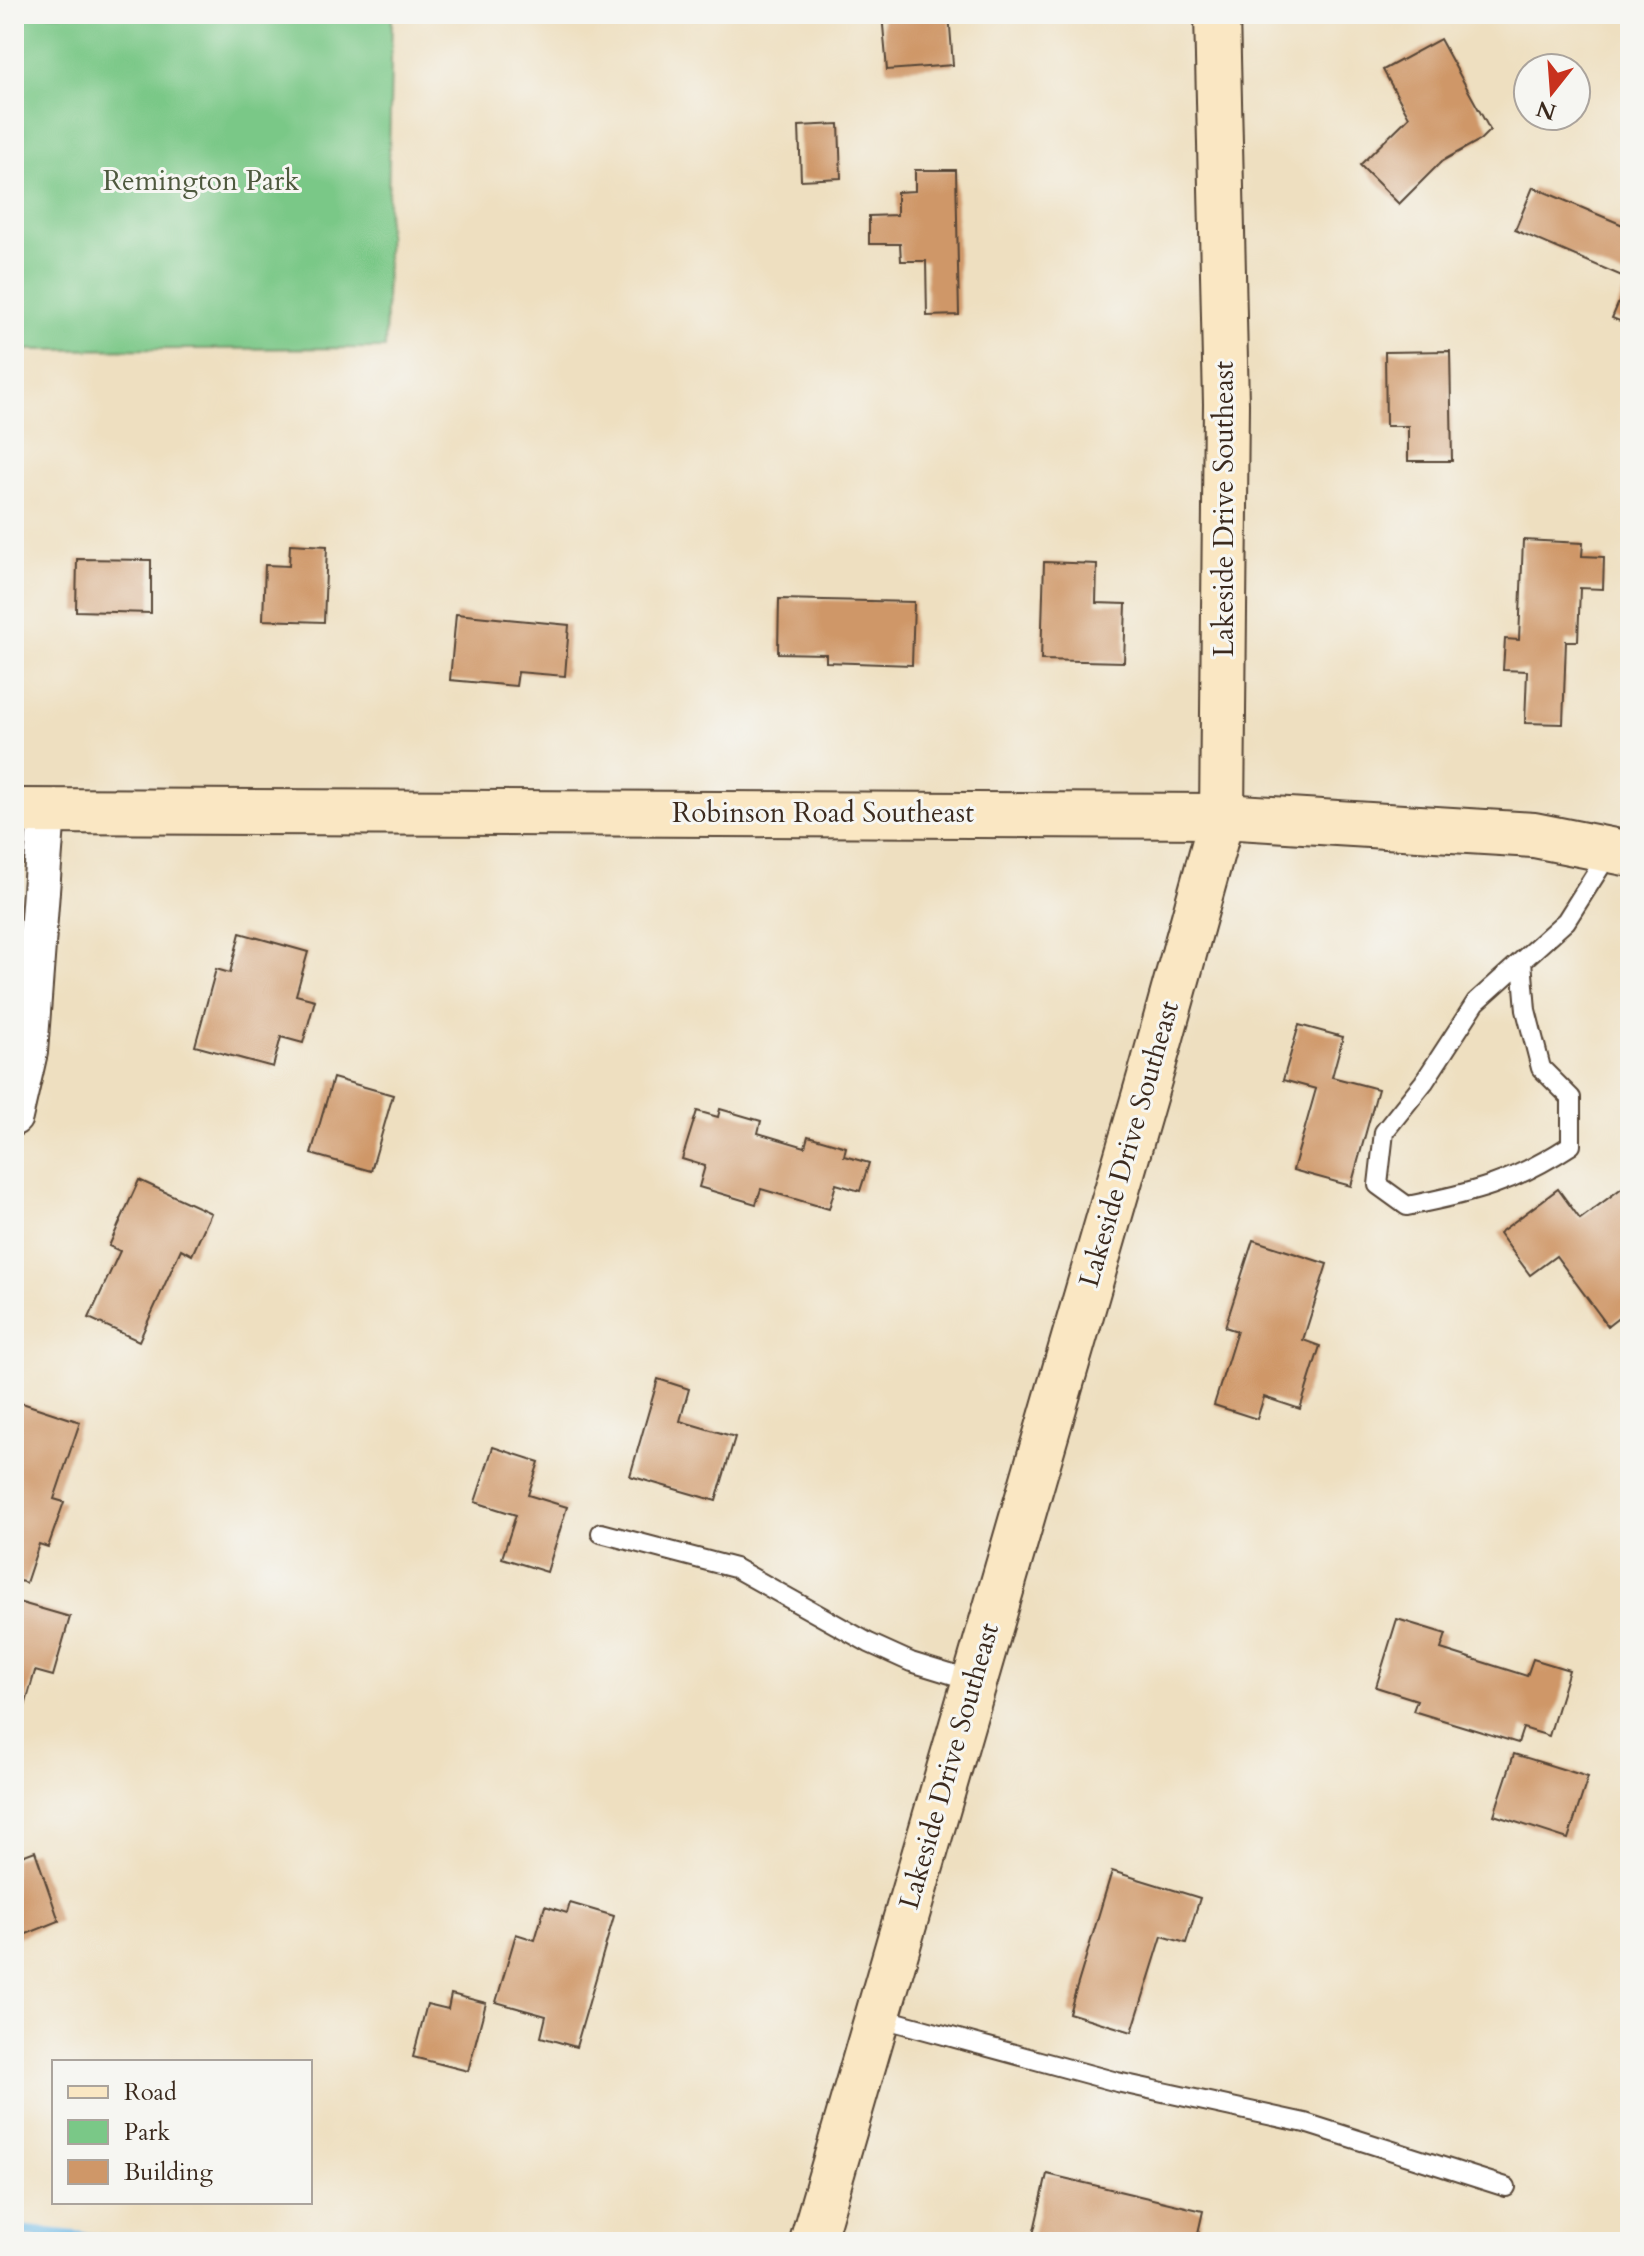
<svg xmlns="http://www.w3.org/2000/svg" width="1644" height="2256" font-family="Cardo,serif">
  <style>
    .green { fill: #7ac887; stroke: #5a7952; stroke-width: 2 }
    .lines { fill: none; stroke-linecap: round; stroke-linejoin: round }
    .stream { stroke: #6dbae7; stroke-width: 11 }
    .building { fill: #cf9768 }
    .lane-casing { stroke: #564536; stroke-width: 22 }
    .street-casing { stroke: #564536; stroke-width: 40 }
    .secondary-casing { stroke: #564536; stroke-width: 48 }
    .lane { stroke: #fff; stroke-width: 18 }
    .street { stroke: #fff; stroke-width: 36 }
    .secondary { stroke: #fae7c3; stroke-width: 44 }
    .labels { text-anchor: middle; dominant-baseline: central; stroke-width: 6; stroke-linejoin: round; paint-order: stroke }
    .park-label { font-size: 28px; fill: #4e593e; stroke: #f6f6f2 }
    .street-label { font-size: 28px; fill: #3b2a1e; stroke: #f6f6f2 }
  </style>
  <rect width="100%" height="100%" fill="#f6f6f2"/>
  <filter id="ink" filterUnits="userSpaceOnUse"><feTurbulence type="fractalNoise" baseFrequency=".0125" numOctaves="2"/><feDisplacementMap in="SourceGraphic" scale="16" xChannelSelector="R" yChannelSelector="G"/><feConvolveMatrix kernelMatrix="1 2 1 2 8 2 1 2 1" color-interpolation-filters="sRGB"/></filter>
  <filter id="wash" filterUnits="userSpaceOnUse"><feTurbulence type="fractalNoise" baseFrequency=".006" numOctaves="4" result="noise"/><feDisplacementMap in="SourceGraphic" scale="32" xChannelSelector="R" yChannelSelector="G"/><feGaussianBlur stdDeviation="1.8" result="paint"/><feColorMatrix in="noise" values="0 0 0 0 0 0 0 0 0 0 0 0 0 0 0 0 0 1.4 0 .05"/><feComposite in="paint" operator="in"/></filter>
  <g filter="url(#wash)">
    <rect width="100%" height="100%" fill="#eedfc0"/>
    <!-- green -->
    <polygon class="green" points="14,14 392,14 385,348 14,350"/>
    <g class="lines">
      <!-- stream -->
      <polyline class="stream" points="14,2230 125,2242"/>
    </g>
    <g id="blocks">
      <!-- building -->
      <g class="building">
        <polygon points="882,14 949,14 953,65 887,70"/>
        <polygon points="1440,39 1490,130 1480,140 1442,161 1399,204 1360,165 1409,117 1383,70"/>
        <polygon points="839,124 841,178 801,180 799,126"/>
        <polygon points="915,170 956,170 959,315 927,316 926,261 901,261 900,244 869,244 869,216 897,215 897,192 915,191"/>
        <polygon points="1533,187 1630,228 1630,325 1612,318 1629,279 1515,230"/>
        <polygon points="1450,351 1452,461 1408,461 1408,426 1386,426 1385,352"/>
        <polygon points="1523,540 1583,543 1582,556 1604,557 1603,589 1580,588 1578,641 1566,641 1563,724 1525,723 1527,671 1503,670 1505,639 1519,640"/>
        <polygon points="290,544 327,546 324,622 263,620 265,565 289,566"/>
        <polygon points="77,559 151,560 151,613 76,611"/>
        <polygon points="1044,562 1097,564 1096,603 1126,604 1124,662 1041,660"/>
        <polygon points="779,599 914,602 912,665 826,662 826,654 778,653"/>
        <polygon points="456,614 569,625 565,676 518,672 516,686 450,680"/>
        <polygon points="240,933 308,952 296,995 315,1000 303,1043 281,1037 273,1067 195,1046 216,969 230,973"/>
        <polygon points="1299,1025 1343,1037 1332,1077 1378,1089 1351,1186 1293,1170 1316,1089 1283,1080"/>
        <polygon points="333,1078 393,1095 371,1171 311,1154"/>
        <polygon points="720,1109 761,1121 758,1133 805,1147 808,1136 846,1147 844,1156 869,1163 860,1191 836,1184 829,1209 761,1189 756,1204 699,1187 705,1166 682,1159 697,1111 718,1117"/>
        <polygon points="139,1180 211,1213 192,1255 181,1249 139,1341 89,1318 120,1251 109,1246"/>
        <polygon points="1630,1182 1630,1309 1608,1326 1556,1256 1530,1275 1499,1233 1558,1189 1580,1219"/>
        <polygon points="1253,1240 1327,1264 1303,1340 1320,1346 1300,1409 1264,1397 1257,1419 1214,1405 1237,1331 1225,1327"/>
        <polygon points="658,1379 689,1389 680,1421 735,1437 716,1501 630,1476"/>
        <polygon points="22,1403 80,1422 54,1499 64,1502 48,1547 39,1544 26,1583 14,1579 14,1427"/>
        <polygon points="493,1447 539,1462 528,1495 567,1507 547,1572 502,1558 516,1515 475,1502"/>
        <polygon points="18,1602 70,1617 53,1676 35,1671 20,1724 14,1722 14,1617"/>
        <polygon points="1397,1619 1446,1634 1441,1649 1527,1676 1533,1659 1569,1670 1549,1736 1523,1728 1518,1743 1413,1711 1417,1700 1376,1687"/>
        <polygon points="1514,1754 1588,1777 1568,1839 1494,1815"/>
        <polygon points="35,1851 59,1921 14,1939 14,1859"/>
        <polygon points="1112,1871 1200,1898 1186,1943 1162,1936 1132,2032 1069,2013"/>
        <polygon points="570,1903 614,1916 576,2047 541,2037 546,2016 496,2002 516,1934 535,1940 545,1906 567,1913"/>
        <polygon points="451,1994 486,2003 468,2071 413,2057 427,2004 448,2009"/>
        <polygon points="1047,2174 1203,2211 1196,2242 1063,2242 1033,2235"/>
      </g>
    </g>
  </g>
  <g filter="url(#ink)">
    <use href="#blocks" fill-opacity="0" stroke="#564536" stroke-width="2"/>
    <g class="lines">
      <defs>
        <g id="lane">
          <path d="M1522 961 1526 1010 1541 1068 1571 1098V1145C1513 1183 1473 1193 1407 1206L1378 1185 1384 1132 1424 1082 1476 1002 1566 921 1611 850"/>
          <polyline points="601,1533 735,1568 869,1643 911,1662 973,1681"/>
          <polyline points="878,2017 1117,2082 1305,2123 1506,2187"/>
        </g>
        <polyline id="street" points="14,1117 29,1052 47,811"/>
        <g id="secondary">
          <polyline points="14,811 1222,816 1534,835 1630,854"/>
          <polyline points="812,2242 1153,1066 1222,816 1226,404 1217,14"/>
        </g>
      </defs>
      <!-- lane casing -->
      <use href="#lane" class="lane-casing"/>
      <!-- street casing -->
      <use href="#street" class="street-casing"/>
      <!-- secondary casing -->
      <use href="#secondary" class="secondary-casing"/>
      <!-- lane -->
      <use href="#lane" class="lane"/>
      <!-- street -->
      <use href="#street" class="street"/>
      <!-- secondary -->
      <use href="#secondary" class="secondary"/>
    </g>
  </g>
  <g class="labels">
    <!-- park labels -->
    <g class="park-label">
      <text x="201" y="181">Remington Park</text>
    </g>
    <!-- street labels -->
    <g class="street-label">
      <text transform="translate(1224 509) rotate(-90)">Lakeside Drive Southeast</text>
      <text x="823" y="813">Robinson Road Southeast</text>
      <text transform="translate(1129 1144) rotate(-74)">Lakeside Drive Southeast</text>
      <text transform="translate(949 1766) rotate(-74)">Lakeside Drive Southeast</text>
    </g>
  </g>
  <!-- margin -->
  <rect width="1644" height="2256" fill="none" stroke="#f6f6f2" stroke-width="48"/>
  <!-- legend -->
  <rect x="52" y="2060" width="260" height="144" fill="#f6f6f2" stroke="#aba49d" stroke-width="2"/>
  <rect x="68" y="2086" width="40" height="12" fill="#fae7c3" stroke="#aba49d" stroke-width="2"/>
  <text x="124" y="2100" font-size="24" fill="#3b2a1e">Road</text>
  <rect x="68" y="2120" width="40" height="24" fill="#7ac887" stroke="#aba49d" stroke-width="2"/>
  <text x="124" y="2140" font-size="24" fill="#3b2a1e">Park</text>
  <rect x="68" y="2160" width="40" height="24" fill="#cf9768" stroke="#aba49d" stroke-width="2"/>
  <text x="124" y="2180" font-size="24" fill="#3b2a1e">Building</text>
  <!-- north arrow -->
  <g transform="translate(1552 92) rotate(197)"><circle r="38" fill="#f6f6f2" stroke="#aba49d" stroke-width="2"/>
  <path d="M0-6L14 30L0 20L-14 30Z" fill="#c8321e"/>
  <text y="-12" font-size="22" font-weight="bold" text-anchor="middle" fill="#3b2a1e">N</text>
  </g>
</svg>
